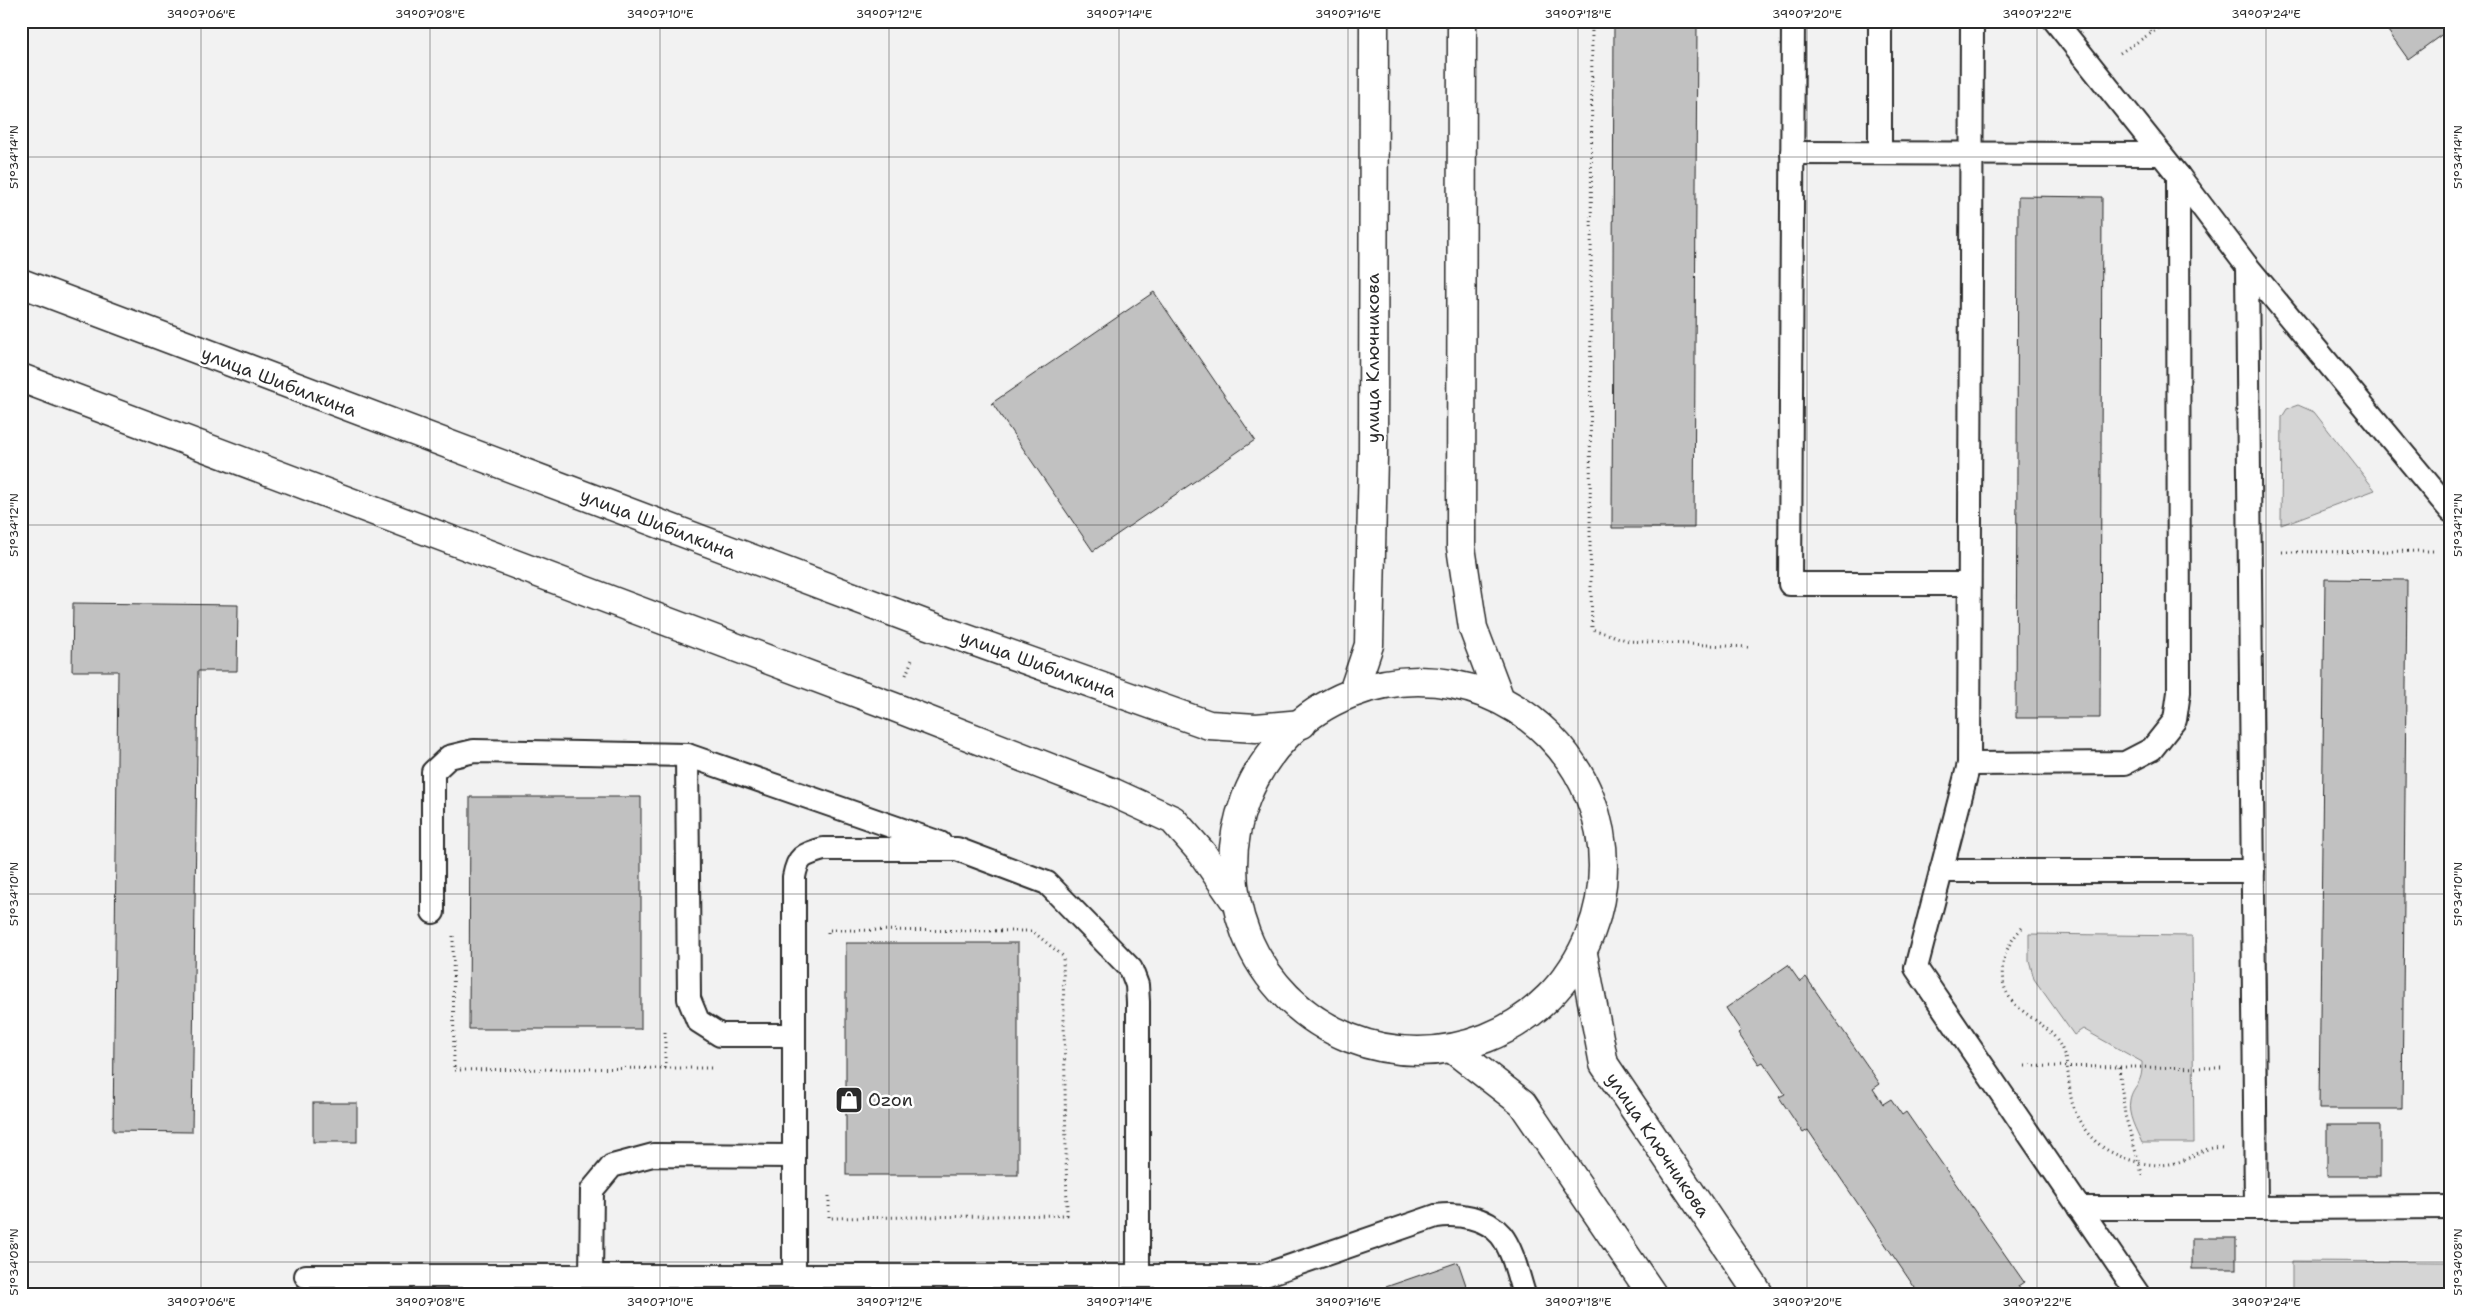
<svg xmlns="http://www.w3.org/2000/svg" width="2472" height="1315" font-family="'Shantell Sans',sans-serif">
  <style>
    .green { fill: #d5d5d5; stroke: #808080 }
    .building { fill: #c1c1c1; stroke: #2b2b2b }
    .lines { fill: none; stroke-linecap: round; stroke-linejoin: round }
    .lane-casing { stroke: #2b2b2b; stroke-width: 26 }
    .street-casing { stroke: #2b2b2b; stroke-width: 31 }
    .path { stroke: #2b2b2b; stroke-width: 3; stroke-dasharray: 1 4; stroke-linecap: butt }
    .lane { stroke: #fff; stroke-width: 22 }
    .street { stroke: #fff; stroke-width: 28 }
    .ticks { fill: none; stroke: #2b2b2b; stroke-width: 1; stroke-opacity: 0.45 }
    .labels { text-anchor: middle; dominant-baseline: central; stroke-width: 5; stroke-linejoin: round; paint-order: stroke }
    .street-label { font-size: 18px; fill: #2b2b2b; stroke: #fff }
    .poi-label { font-size: 18px; fill: #2b2b2b; stroke: #fff; text-anchor: start }
    .neatline { fill: none; stroke: #2b2b2b; stroke-width: 2 }
    .ticks-label { font-size: 12px; text-anchor: middle; fill: #2b2b2b }
  </style>
  <rect width="100%" height="100%" fill="#f2f2f2"/>
  <filter id="ink" filterUnits="userSpaceOnUse"><feTurbulence type="fractalNoise" baseFrequency=".02" numOctaves="2"/><feDisplacementMap in="SourceGraphic" scale="10" xChannelSelector="R" yChannelSelector="G"/><feConvolveMatrix kernelMatrix="1 2 1 2 8 2 1 2 1" color-interpolation-filters="sRGB"/></filter>
  <g filter="url(#ink)">
    <!-- green -->
    <g class="green">
      <polygon points="2298,405 2314,412 2375,490 2281,525 2282,417 2287,409"/>
      <path d="M2029 934 2192 936 2194 1143H2142C2136 1129 2127 1115 2130 1100 2133 1084 2143 1086 2142 1062L2083 1029 2074 1035 2034 979 2029 960Z"/>
      <polygon points="2292,1261 2451,1262 2451,1294 2292,1294"/>
    </g>
    <!-- building -->
    <g class="building">
      <polygon points="1614,21 1697,21 1694,528 1612,528"/>
      <polygon points="2381,21 2451,21 2451,28 2408,59"/>
      <polygon points="2018,196 2102,197 2100,718 2016,718"/>
      <polygon points="1154,292 1255,440 1093,551 992,403"/>
      <polygon points="2325,579 2407,580 2402,1109 2319,1109"/>
      <polygon points="73,603 238,605 237,671 198,671 192,1132 113,1131 118,671 72,671"/>
      <polygon points="470,797 641,797 641,1029 469,1029"/>
      <rect x="846" y="943" width="172" height="232"/>
      <polygon points="1788,965 1800,982 1806,977 1880,1084 1873,1089 1883,1104 1891,1099 1902,1115 1906,1112 2024,1282 2018,1286 2023,1294 1919,1294 1808,1130 1803,1133 1779,1097 1785,1094 1763,1062 1759,1064 1738,1033 1741,1031 1726,1008"/>
      <rect x="313" y="1103" width="44" height="39"/>
      <rect x="2327" y="1125" width="53" height="51"/>
      <rect x="2192" y="1238" width="44" height="31"/>
      <polygon points="1458,1262 1469,1294 1367,1294 1377,1290"/>
    </g>
    <g class="lines">
      <defs>
        <g id="lane">
          <polyline points="1793,21 1790,584 1969,584"/>
          <polyline points="1972,21 1969,764 1916,968 2138,1294"/>
          <polyline points="2055,21 2178,175 2247,266 2451,511"/>
          <polyline points="1792,153 2161,154"/>
          <polyline points="1880,153 1880,21"/>
          <polyline points="2247,266 2256,1208 2451,1207"/>
          <polyline points="687,755 689,999 698,1021 720,1035 794,1035"/>
          <polyline points="1969,764 2125,763 2152,749 2175,720 2179,692 2178,175"/>
          <polyline points="1941,871 2253,871"/>
          <polyline points="433,912 433,772 449,757 474,751 687,755 940,843"/>
          <polyline points="2079,1208 2256,1208"/>
          <path d="M306 1276H1262L1436 1216C1458 1213 1486 1217 1501 1235 1513 1250 1518 1276 1524 1294"/>
          <polyline points="591,1276 592,1190 612,1166 653,1155 794,1156"/>
          <path d="M794 1276V877C798 856 803 855 823 849H957L1047 883 1131 969 1137 985 1138 1002V1276"/>
        </g>
        <g id="street">
          <polyline points="1462,21 1461,547 1473,628 1498,694"/>
          <polyline points="21,283 925,624 1209,725 1256,728 1302,724"/>
          <polyline points="21,378 894,707 1114,793 1173,820 1202,853 1233,898"/>
          <circle cx="1418" cy="866" r="185"/>
          <polyline points="1353,692 1369,645 1373,456 1374,21"/>
          <polyline points="1583,954 1604,1064 1759,1294"/>
          <polyline points="1454,1050 1522,1103 1652,1294"/>
        </g>
      </defs>
      <!-- lane casing -->
      <use href="#lane" class="lane-casing"/>
      <!-- street casing -->
      <use href="#street" class="street-casing"/>
      <!-- path -->
      <g class="path">
        <polyline points="1592,21 1590,546 1592,629 1629,641 1749,647"/>
        <polyline points="2147,21 2152,33"/>
        <polyline points="2120,53 2170,21"/>
        <polyline points="2282,552 2434,551"/>
        <polyline points="906,675 913,657"/>
        <path d="M2022 928C2001 949 1993 984 2017 1006 2032 1020 2051 1027 2061 1047 2068 1061 2068 1076 2070 1091 2073 1117 2088 1140 2111 1152 2133 1163 2160 1170 2184 1160 2198 1154 2206 1146 2223 1148"/>
        <polyline points="828,933 828,930 1032,931 1063,956 1067,1215 829,1218 829,1195"/>
        <polyline points="453,936 454,1070 665,1068 665,1028"/>
        <polyline points="2025,1066 2223,1068"/>
        <polyline points="2119,1067 2125,1115 2143,1177"/>
        <polyline points="665,1068 712,1068"/>
      </g>
      <!-- lane -->
      <use href="#lane" class="lane"/>
      <!-- street -->
      <use href="#street" class="street"/>
    </g>
  </g>
  <!-- ticks -->
  <path class="ticks" d="M201 21V1294M430 21V1294M660 21V1294M889 21V1294M1119 21V1294M1348 21V1294M1578 21V1294M1807 21V1294M2037 21V1294M2266 21V1294M21 157H2451M21 525H2451M21 894H2451M21 1262H2451"/>
  <!-- icons -->
  <defs>
    <symbol id="shop-square" viewBox="-11 -11 22 22"><rect x="-9" y="-9" width="18" height="18" rx="4" fill="#2b2b2b" stroke="#fff"/><path d="M-5-2.5h2.3a2.7 3.5 0 0 1 5.4 0H5L5.5 6h-11ZM-1.5-2.5h3a1.5 2.3 0 0 0-3 0Z" fill="#fff"/></symbol>
  </defs>
  <g fill-rule="evenodd">
    <use href="#shop-square" x="833" y="1084" width="32" height="32"/>
  </g>
  <g class="labels">
    <!-- street labels -->
    <g class="street-label">
      <text transform="translate(1373 358) rotate(-90)">улица Ключникова</text>
      <text transform="translate(279 382) rotate(21)">улица Шибилкина</text>
      <text transform="translate(658 524) rotate(21)">улица Шибилкина</text>
      <text transform="translate(1038 664) rotate(20)">улица Шибилкина</text>
      <text transform="translate(1658 1145) rotate(56)">улица Ключникова</text>
    </g>
    <!-- poi labels -->
    <g class="poi-label">
      <text x="868" y="1100">Ozon</text>
    </g>
  </g>
  <!-- margin -->
  <rect width="2472" height="1315" fill="none" stroke="#fff" stroke-width="55"/>
  <rect x="28" y="28" width="2416" height="1260" class="neatline"/>
  <g class="ticks-label">
    <text x="201" y="18">39°07'06"E</text>
    <text x="430" y="18">39°07'08"E</text>
    <text x="660" y="18">39°07'10"E</text>
    <text x="889" y="18">39°07'12"E</text>
    <text x="1119" y="18">39°07'14"E</text>
    <text x="1348" y="18">39°07'16"E</text>
    <text x="1578" y="18">39°07'18"E</text>
    <text x="1807" y="18">39°07'20"E</text>
    <text x="2037" y="18">39°07'22"E</text>
    <text x="2266" y="18">39°07'24"E</text>
    <text transform="translate(14 157) rotate(-90)" y="4">51°34'14"N</text>
    <text transform="translate(2458 157) rotate(-90)" y="4">51°34'14"N</text>
    <text transform="translate(14 525) rotate(-90)" y="4">51°34'12"N</text>
    <text transform="translate(2458 525) rotate(-90)" y="4">51°34'12"N</text>
    <text transform="translate(14 894) rotate(-90)" y="4">51°34'10"N</text>
    <text transform="translate(2458 894) rotate(-90)" y="4">51°34'10"N</text>
    <text transform="translate(14 1262) rotate(-90)" y="4">51°34'08"N</text>
    <text transform="translate(2458 1262) rotate(-90)" y="4">51°34'08"N</text>
    <text x="201" y="1306">39°07'06"E</text>
    <text x="430" y="1306">39°07'08"E</text>
    <text x="660" y="1306">39°07'10"E</text>
    <text x="889" y="1306">39°07'12"E</text>
    <text x="1119" y="1306">39°07'14"E</text>
    <text x="1348" y="1306">39°07'16"E</text>
    <text x="1578" y="1306">39°07'18"E</text>
    <text x="1807" y="1306">39°07'20"E</text>
    <text x="2037" y="1306">39°07'22"E</text>
    <text x="2266" y="1306">39°07'24"E</text>
  </g>
</svg>
